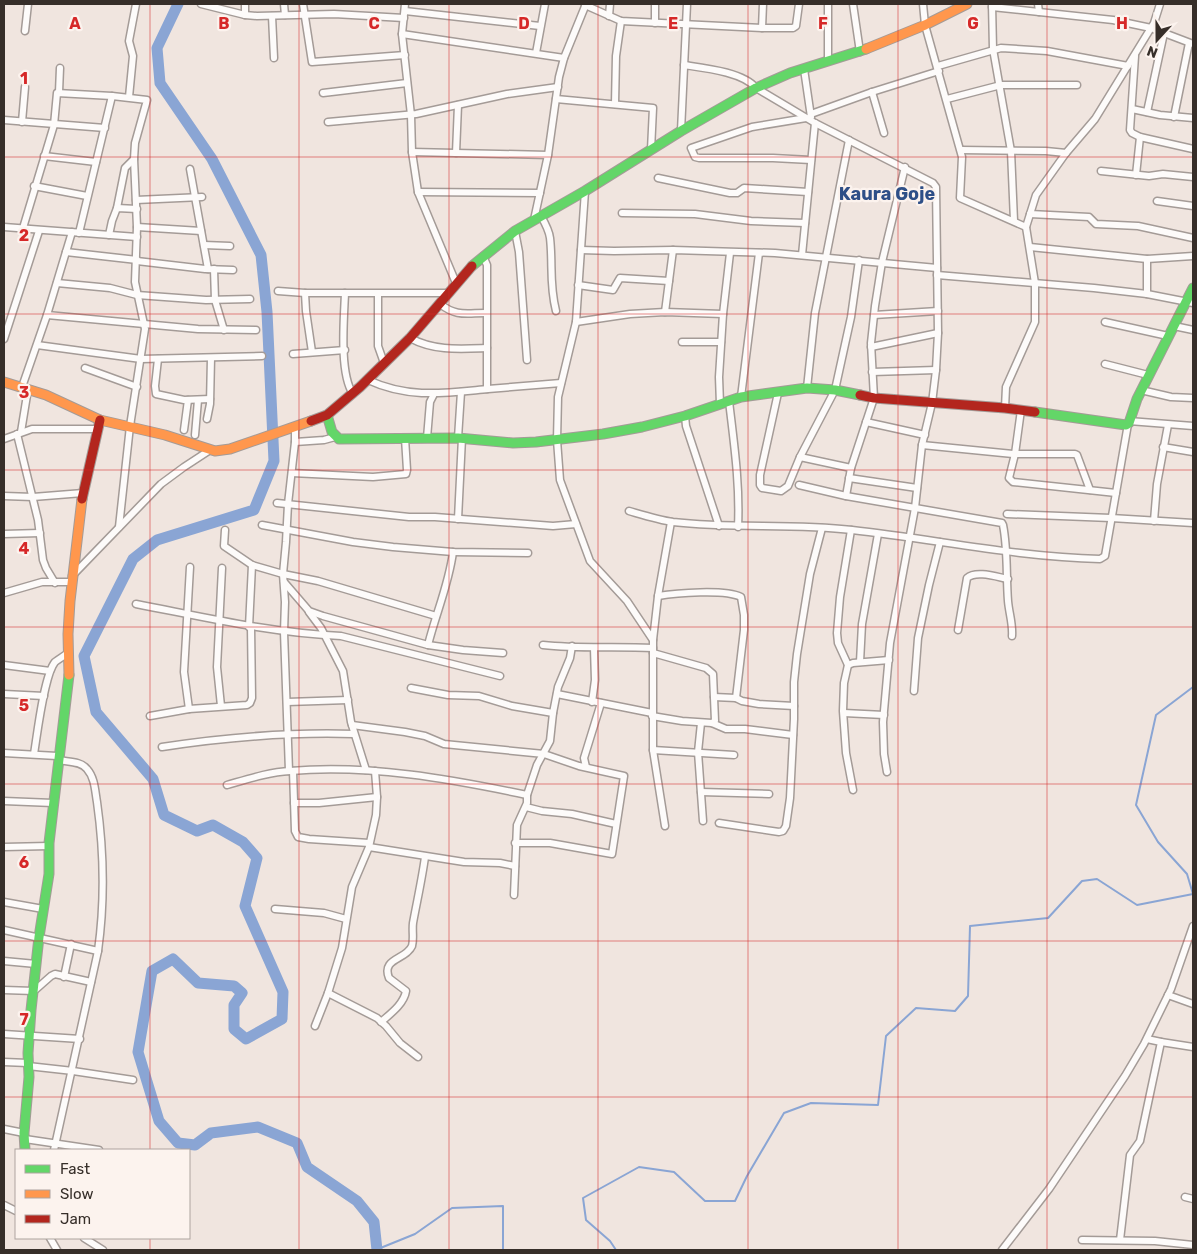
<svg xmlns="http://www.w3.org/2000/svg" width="1197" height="1254" font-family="Rubik,sans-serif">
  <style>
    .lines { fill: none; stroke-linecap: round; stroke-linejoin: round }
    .stream { stroke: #8aa5d4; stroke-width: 2 }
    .river { stroke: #8aa5d4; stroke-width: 11 }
    .street-casing { stroke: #a49b97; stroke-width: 9 }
    .fast-casing { stroke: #a49b97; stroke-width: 11 }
    .slow-casing { stroke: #a49b97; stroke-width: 11 }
    .jam-casing { stroke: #a49b97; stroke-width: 11 }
    .street { stroke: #fdfbfa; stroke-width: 6 }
    .fast { stroke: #63d668; stroke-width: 9 }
    .slow { stroke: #ff974d; stroke-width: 9 }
    .jam { stroke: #b3261e; stroke-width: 9 }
    .grid { fill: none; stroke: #d62828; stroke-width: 1; stroke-opacity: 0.55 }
    .labels { text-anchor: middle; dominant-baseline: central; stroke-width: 4.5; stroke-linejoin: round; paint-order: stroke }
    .district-label { font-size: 18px; font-weight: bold; fill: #2e4f87; stroke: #fcf3ee }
    .grid-label { font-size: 16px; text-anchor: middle; font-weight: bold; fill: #d62828; stroke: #fcf3ee; stroke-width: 4.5; stroke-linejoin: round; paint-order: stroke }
  </style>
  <rect width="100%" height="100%" fill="#f0e5df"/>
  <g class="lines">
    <!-- stream -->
    <g class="stream">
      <polyline points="378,1249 415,1234 452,1208 503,1206 503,1250"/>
      <polyline points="616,1250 610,1241 586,1220 583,1198 639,1167 674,1172 705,1201 735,1201 747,1176 784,1113 811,1103 878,1105 886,1036 916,1008 955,1011 968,996 970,926 1048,918 1082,881 1097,879 1137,905 1193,894 1187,874 1158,842 1136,805 1156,715 1193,687"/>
    </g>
    <!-- river -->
    <polyline class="river" points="178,4 157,48 160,83 212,159 261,255 267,312 274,461 254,510 157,540 133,559 84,656 96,712 153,779 164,815 197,831 213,825 243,842 257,858 245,906 283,992 282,1019 246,1039 234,1029 234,1005 242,993 234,986 198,983 173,959 152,971 138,1052 159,1121 178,1143 195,1145 211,1133 258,1127 297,1143 307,1167 357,1201 374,1222 377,1250"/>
    <defs>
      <g id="street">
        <polyline points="201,4 245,15 257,16 334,14 404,18"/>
        <polyline points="284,4 285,15"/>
        <polyline points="303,4 312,62 405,55"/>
        <polyline points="405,4 402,34 411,115 412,152 418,192 456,283"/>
        <polyline points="853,4 860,52"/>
        <polyline points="923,4 925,25 962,157 960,198 1026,227"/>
        <polyline points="992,4 993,49 1011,151 1014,221"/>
        <polyline points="1038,4 1039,12"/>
        <polyline points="585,5 621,21 762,28 793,28 796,26 799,4"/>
        <polyline points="992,7 1113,20 1151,28 1193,44"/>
        <polyline points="405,11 540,26"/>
        <polyline points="245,15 245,4"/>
        <polyline points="272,16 274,58"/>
        <polyline points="609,16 610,4"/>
        <polyline points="655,23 655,4"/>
        <polyline points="762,28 763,4"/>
        <polyline points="25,31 28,4"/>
        <polyline points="402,34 564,58"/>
        <polyline points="536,53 545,4"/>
        <polyline points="1135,56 1130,130 1132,133 1140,137 1193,149"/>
        <polyline points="828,61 828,4"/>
        <path d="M684 65C704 68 743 72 756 88L815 123 933 183 936 187 938 333 936 370 932 403 922 445 915 508 890 643 883 722 884 754 887 772"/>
        <polyline points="938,66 1001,48 1047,51 1128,66"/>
        <polyline points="804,69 811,117"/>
        <polyline points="59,92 60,68"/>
        <polyline points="872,92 884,133"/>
        <polyline points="323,93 407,83"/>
        <polyline points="129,97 133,56 129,41 136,4"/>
        <polyline points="556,99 653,108 651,150"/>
        <polyline points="947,99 1001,85 1077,85"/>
        <polyline points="615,104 616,56 621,21"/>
        <polyline points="1132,109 1160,115 1193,118"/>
        <polyline points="1147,112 1164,33"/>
        <polyline points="811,114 872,92 939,71"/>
        <polyline points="1174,117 1189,43"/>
        <polyline points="806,118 752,127 691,148 695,157 699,158 773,158 811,160"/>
        <polyline points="4,120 105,128"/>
        <polyline points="22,122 25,87"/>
        <polyline points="328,122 416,114 507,94 558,87"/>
        <polyline points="681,131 687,4"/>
        <polyline points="961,150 1046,151 1066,153"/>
        <polyline points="412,152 548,155"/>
        <polyline points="456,153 458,105"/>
        <polyline points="44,156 96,162"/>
        <polyline points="190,169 208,269"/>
        <polyline points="1101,171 1149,176 1163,174 1193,177"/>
        <polyline points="1136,175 1140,137"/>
        <polyline points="658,178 730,193 737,193 744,188 808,192"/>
        <polyline points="34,186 87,196"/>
        <polyline points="585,191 576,322 558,397 557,440 560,480 590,561 627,601 653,640 653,750 665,826"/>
        <polyline points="418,192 540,193"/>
        <polyline points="136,200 202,197"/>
        <polyline points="1157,201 1193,206"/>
        <polyline points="117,208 125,168 134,159"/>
        <polyline points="622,213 695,214 751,221 805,223"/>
        <polyline points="1030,214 1089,217 1096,224 1138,226 1193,238"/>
        <path d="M541 216C545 223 549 230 550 238 553 264 549 284 556 311"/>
        <polyline points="534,220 548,155 559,77 564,58 586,4"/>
        <polyline points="4,227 137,237"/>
        <polyline points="137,227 201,231"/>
        <polyline points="23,228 54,125 57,93 112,96 147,100 135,143 134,159 137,227 135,282 145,329 130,426 119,527"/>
        <polyline points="515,231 519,252 527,360"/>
        <polyline points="79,233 112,96"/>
        <polyline points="109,235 112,221 117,208 137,209"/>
        <polyline points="204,245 230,246"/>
        <polyline points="1030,247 1147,259 1193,256"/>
        <polyline points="581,250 614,251 673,250 775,253 937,268"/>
        <polyline points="66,252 137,260"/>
        <polyline points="802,255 815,123"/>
        <polyline points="483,256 487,265 487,389"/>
        <polyline points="1147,259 1147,294"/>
        <polyline points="137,261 205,269 233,270"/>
        <polyline points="214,269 215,300 224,330"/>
        <polyline points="937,275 1094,288 1147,294 1193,303"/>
        <polyline points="57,283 110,288 137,295 206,300 250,299"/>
        <polyline points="578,285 613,290 620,278 669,281"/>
        <polyline points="278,291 305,293 449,293"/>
        <polyline points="305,293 306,311 312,352"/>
        <path d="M345 293C344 319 339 373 353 394"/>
        <polyline points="378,294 378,346 384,363"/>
        <path d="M440 304C457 317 466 313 486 313"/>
        <polyline points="665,312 673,250"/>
        <polyline points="47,315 198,329 256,330"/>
        <polyline points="874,315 938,311"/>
        <polyline points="576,322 630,314 665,312 723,314"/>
        <polyline points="1105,322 1168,336"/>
        <polyline points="1174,326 1193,330"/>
        <path d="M410 338C434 351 459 349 487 348"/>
        <polyline points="4,339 39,231"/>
        <polyline points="682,342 721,342"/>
        <polyline points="37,345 141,359 262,356"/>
        <polyline points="871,347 938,333"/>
        <polyline points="293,354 345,350"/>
        <polyline points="158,359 155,386 156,394 184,400 210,399"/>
        <polyline points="1105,364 1148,375"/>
        <polyline points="85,368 137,387"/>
        <polyline points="872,372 936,370"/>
        <path d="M368 380C409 399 445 393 488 389 513 387 537 385 561 383"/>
        <polyline points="22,387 47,315 72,232"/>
        <polyline points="807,388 815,313 849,140"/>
        <polyline points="1141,390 1171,397 1193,398"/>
        <polyline points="778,393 760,475 760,485 762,488 781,491 788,486 800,457 835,390 851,317 859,260"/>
        <polyline points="741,397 759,253"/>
        <path d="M729 401C734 444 740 484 738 527"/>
        <polyline points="720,404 719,377 723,314 730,253"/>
        <polyline points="1005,408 1006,387 1035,322 1035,283 1026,227 1036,195 1066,153 1095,119 1154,23 1160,4"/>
        <polyline points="1021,410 1015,454 1009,478 1013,482 1116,493"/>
        <polyline points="685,416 686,426 719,526"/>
        <polyline points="207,419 210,404 211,358"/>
        <polyline points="1129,421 1193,426"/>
        <polyline points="866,422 925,435"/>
        <polyline points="184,430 188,400"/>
        <polyline points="21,432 28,389"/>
        <polyline points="17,434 38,520 43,560 46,568 55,583"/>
        <polyline points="195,435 198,400"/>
        <polyline points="427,438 430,402 434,394"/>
        <polyline points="458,438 461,392"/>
        <polyline points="4,439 32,429 98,429"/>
        <polyline points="295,442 324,440 335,437"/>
        <polyline points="922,445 1013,454 1075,454 1077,455 1090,490"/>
        <polyline points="1163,447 1193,452"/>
        <polyline points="800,457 851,468"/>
        <polyline points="292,473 373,477 406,474 407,470 405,438"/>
        <polyline points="849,478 917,488"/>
        <path d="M799 485 846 496 1002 523 1003 525C1008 550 1006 576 1008 601 1009 613 1013 624 1012 636"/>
        <polyline points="4,496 33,497 83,493"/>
        <polyline points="846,496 851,468 874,398 871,343 875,306 882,262 905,167"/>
        <polyline points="277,503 409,517 435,517 553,526 576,524"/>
        <path d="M629 511C643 515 659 520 673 522 733 529 792 523 852 530 935 539 1016 557 1100 559L1105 556 1128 424"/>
        <polyline points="1007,514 1111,518 1193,523"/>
        <polyline points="458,519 462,438"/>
        <polyline points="1154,521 1157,484 1168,425"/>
        <polyline points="262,525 353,542 393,547 453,552 528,553"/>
        <polyline points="225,530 224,546 252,565 283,574 318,581 436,616"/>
        <polyline points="851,530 840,597 837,633 838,643 848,665 844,683 843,711 846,753 853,790"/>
        <polyline points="4,534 40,533"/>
        <polyline points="72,576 161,484 184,467 210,450"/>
        <polyline points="284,582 309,611 323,616 428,645 463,650 503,653"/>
        <polyline points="4,593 42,582 71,582"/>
        <path d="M658 596C676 593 725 589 741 597L744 615V630L736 698"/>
        <path d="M136 604C204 617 271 633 341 636L500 676"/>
        <polyline points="309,612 321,628 343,671 351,722 366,770"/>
        <polyline points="249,627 252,565"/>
        <path d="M958 630 967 578C976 570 997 577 1008 579"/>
        <polyline points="653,640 658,596 671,522"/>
        <path d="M428 645C436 613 449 584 453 552"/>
        <path d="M543 645C579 649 616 646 653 648"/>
        <polyline points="653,653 706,668 713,674 715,721 712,723"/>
        <polyline points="860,662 862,624 878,534"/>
        <polyline points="4,665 50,671"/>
        <polyline points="848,665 853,663 889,660"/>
        <polyline points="411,688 448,695 479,696 512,706 553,713"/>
        <polyline points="914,691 918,638 929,585 940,542"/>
        <polyline points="4,694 44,696"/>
        <polyline points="557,694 652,713"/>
        <polyline points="714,697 736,698 742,701 759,704 794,706"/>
        <polyline points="287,702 348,700"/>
        <polyline points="592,702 595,680 594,648"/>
        <polyline points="221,706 217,667 222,568"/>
        <polyline points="189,709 184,672 190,567"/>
        <polyline points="844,713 884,715"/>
        <polyline points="150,716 189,709 247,705 250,703 252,698 251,627"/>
        <polyline points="652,716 682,721 712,723 726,729 745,729 793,735"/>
        <polyline points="701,723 698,752 703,821"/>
        <polyline points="352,725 405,732 425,736 444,744 544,754 579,766 624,776 612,854 550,843 515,843"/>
        <path d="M162 747C227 737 289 732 354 734"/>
        <polyline points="653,750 734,755"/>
        <polyline points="4,753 57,756"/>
        <path d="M34 754C37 736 44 675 55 662 59 659 64 656 68 653"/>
        <polyline points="586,767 584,758 601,703"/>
        <polyline points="289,771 284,632 285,602 283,574 286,542 288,504 295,442 295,427"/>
        <polyline points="293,771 295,831 298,837 309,839 369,843"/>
        <path d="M227 785C248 779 269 772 290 771 368 764 451 779 527 795"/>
        <polyline points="701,792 769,794"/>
        <polyline points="4,801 53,803"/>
        <polyline points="294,803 319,803 377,797"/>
        <polyline points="526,807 542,811 572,814 616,824"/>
        <polyline points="719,823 779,832 783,831 786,826 790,798 794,719 794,682 797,654 810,574 822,528"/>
        <polyline points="4,847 49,846"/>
        <polyline points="369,847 464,862 500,863 515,866"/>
        <polyline points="514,895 517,825 527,803 527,795 537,765 550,741 553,713 558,687 570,658 572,646"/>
        <polyline points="4,902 43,909"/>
        <polyline points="275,909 324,913 346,919"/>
        <polyline points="4,930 98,951"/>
        <polyline points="4,961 36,964"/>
        <polyline points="64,977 71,944"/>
        <polyline points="4,990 34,991 51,976 55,974 91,982"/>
        <polyline points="328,993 377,1018 386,1026 400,1043 418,1057"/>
        <polyline points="1168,995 1193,1004"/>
        <path d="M381 1022C390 1014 404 1004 406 991L389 978C381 958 406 960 412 946 414 939 412 931 413 923 417 901 422 879 425 857"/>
        <polyline points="315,1026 328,993 342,948 352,887 369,847 376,815 377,797 375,771"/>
        <polyline points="4,1034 80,1039"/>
        <polyline points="1161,1042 1193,1047"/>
        <polyline points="4,1062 28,1063"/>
        <polyline points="28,1066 73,1071 133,1080"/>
        <polyline points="4,1129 24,1133"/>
        <polyline points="25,1139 99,1150"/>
        <path d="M54 1150 98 951C105 901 104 852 97 802 95 791 95 778 87 769 81 761 68 762 59 760"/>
        <polyline points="1185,1197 1193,1199"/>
        <polyline points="4,1205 16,1211"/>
        <polyline points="50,1238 57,1250"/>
        <polyline points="84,1238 103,1250"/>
        <polyline points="1082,1240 1155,1241 1193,1245"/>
        <polyline points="1120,1240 1130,1155 1140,1141 1161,1042 1147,1039"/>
        <polyline points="1002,1250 1049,1189 1125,1076 1144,1044 1171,989 1193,926"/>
      </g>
      <g id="fast">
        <polyline points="472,266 515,231 585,191 681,131 756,88 790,73 866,49"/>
        <polyline points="1035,412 1126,425 1129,423 1137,399 1193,288"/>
        <polyline points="327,415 332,432 339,439 458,438 513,443 536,442 603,434 642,427 685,416 741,397 807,388 835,390 860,395"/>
        <polyline points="25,1150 24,1133 29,1077 28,1053 31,1010 39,937 49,874 49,843 69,675"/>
      </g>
      <g id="slow">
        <polyline points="866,49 925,25 967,4"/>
        <polyline points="4,382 46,395 100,420 165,435 215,451 230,449 311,421"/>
        <polyline points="69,675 68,634 70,601 82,499"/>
      </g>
      <g id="jam">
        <polyline points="860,395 874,398 1005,408 1035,412"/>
        <polyline points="311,421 327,415 360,387 410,338 472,266"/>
        <polyline points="82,499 100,420"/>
      </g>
    </defs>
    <!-- street casing -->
    <use href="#street" class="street-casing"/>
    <!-- fast casing -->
    <use href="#fast" class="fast-casing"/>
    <!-- slow casing -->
    <use href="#slow" class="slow-casing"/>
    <!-- jam casing -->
    <use href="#jam" class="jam-casing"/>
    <!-- street -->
    <use href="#street" class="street"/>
    <!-- fast -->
    <use href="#fast" class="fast"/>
    <!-- slow -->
    <use href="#slow" class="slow"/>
    <!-- jam -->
    <use href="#jam" class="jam"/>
  </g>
  <!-- grid -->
  <path class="grid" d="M150 4V1150M299 4V1250M449 4V1250M598 4V1250M748 4V1250M898 4V1250M1047 4V1250M4 157H1193M4 314H1193M4 470H1193M4 627H1193M4 784H1193M4 941H1193M4 1097H1193M150 1238V1250"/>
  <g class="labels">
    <!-- district labels -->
    <g class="district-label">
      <text x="887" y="194">Kaura Goje</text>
    </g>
  </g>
  <g class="grid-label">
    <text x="75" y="29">A</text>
    <text x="224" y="29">B</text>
    <text x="374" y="29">C</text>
    <text x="524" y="29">D</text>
    <text x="673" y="29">E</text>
    <text x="823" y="29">F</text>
    <text x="973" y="29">G</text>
    <text x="1122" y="29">H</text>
    <text x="24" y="84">1</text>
    <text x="24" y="241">2</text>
    <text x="24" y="398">3</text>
    <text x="24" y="554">4</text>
    <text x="24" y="711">5</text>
    <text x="24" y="868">6</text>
    <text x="24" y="1025">7</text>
  </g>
  <!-- border -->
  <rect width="1197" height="1254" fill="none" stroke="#362e29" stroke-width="10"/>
  <!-- legend -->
  <rect x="15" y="1149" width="175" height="90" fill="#fcf3ee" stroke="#ada49f"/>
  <rect x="25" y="1165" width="25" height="8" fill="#63d668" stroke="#ada49f"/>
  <text x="60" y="1174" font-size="15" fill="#362e29">Fast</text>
  <rect x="25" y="1190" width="25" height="8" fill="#ff974d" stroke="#ada49f"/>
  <text x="60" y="1199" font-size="15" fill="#362e29">Slow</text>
  <rect x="25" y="1215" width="25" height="8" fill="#b3261e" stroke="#ada49f"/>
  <text x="60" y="1224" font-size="15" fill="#362e29">Jam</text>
  <!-- north arrow -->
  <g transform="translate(1157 40) rotate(201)" stroke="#fcf3ee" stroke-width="4" paint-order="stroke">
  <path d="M0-4L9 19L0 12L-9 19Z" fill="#362e29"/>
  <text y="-8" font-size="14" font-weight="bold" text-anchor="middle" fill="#362e29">N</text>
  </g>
</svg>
